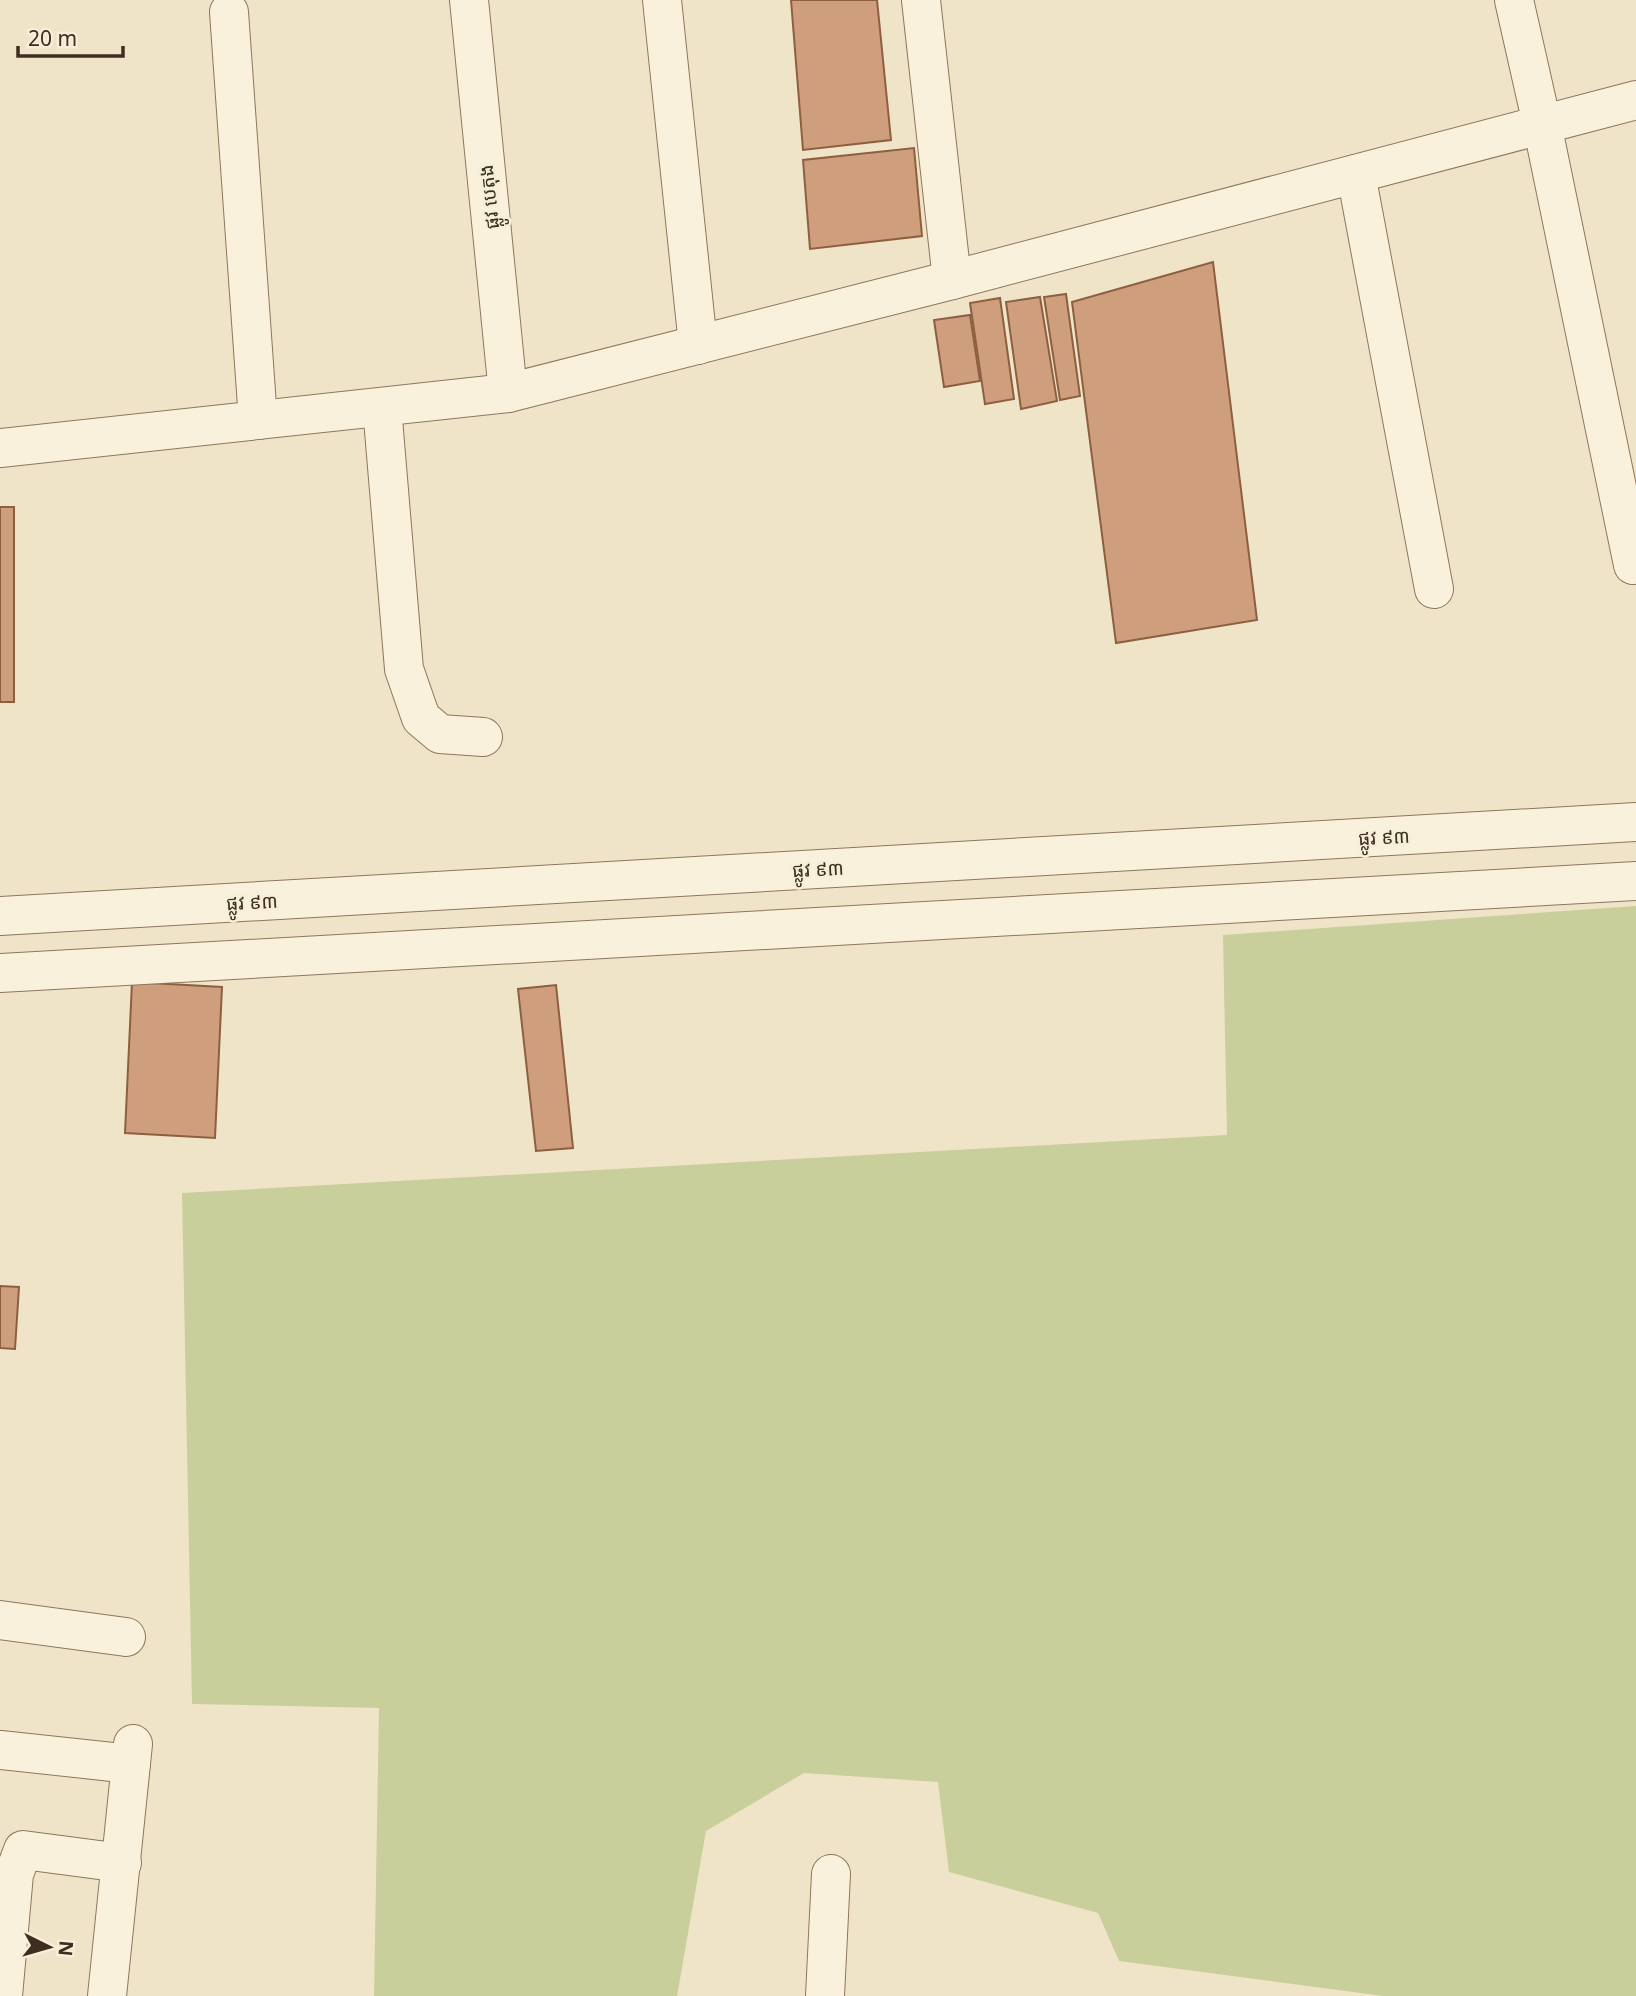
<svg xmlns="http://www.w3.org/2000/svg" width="1636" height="1996" font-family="Georgia,'Noto Sans Khmer',serif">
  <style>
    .green { fill: #c9cf9b }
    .building { fill: #cf9f7d; stroke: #8d5f41; stroke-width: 2 }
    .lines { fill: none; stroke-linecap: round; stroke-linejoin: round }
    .minor-casing { stroke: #8d765c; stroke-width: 40 }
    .minor { stroke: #faf1dc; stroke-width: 38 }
    .labels { text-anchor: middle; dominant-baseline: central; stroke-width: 5; stroke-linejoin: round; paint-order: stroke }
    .street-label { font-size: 19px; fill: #3d2e20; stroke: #f7eed8 }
  </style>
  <rect width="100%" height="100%" fill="#f0e4c8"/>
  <!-- green -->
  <polygon class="green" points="1636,906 1636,1996 1383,1996 1119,1961 1098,1913 949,1872 938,1782 804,1773 706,1831 677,1996 374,1996 379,1708 192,1704 182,1193 1227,1135 1223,935"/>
  <!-- building -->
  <g class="building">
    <polygon points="791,0 877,0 891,140 803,150"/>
    <polygon points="914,148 922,236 810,249 803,160"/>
    <polygon points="1213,262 1257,620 1116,643 1072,302"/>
    <polygon points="1066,294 1080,396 1060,400 1044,297"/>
    <polygon points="1040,297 1057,401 1021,409 1006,302"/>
    <polygon points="1000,298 1014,399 985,404 970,303"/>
    <polygon points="970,315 980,381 944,387 934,320"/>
    <rect x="0" y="507" width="14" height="195"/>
    <polygon points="132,982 222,987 215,1138 125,1133"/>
    <polygon points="556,985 573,1148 536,1151 518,989"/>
    <polygon points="0,1286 19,1287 15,1349 0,1348"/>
  </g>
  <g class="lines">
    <defs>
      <g id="minor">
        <polyline points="469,0 508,393"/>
        <polyline points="662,0 698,345"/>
        <polyline points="921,0 952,280"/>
        <polyline points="1514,0 1542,124 1633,565"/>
        <polyline points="229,12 258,420"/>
        <polyline points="1356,174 1434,589"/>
        <polyline points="382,407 404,669 421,718 440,734 483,737"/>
        <polyline points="0,448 508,393 952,280 1636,100"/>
        <polyline points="0,916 1636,822"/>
        <polyline points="0,973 1636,881"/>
        <polyline points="0,1620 126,1637"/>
        <polyline points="0,1750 131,1764"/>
        <polyline points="3,1996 14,1874 23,1850 122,1863"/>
        <polyline points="107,1996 133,1744"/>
        <polyline points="825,1996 831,1874"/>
      </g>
    </defs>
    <!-- minor casing -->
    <use href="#minor" class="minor-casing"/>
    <!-- minor -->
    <use href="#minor" class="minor"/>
  </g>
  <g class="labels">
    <!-- street labels -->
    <g class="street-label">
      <text transform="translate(489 197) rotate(-96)">ផ្លូវ បេតុង</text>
      <text transform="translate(1384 837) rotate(-3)">ផ្លូវ ៩៣</text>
      <text transform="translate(818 869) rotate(-3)">ផ្លូវ ៩៣</text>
      <text transform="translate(252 902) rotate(-3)">ផ្លូវ ៩៣</text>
    </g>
  </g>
  <!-- north arrow -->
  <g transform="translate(49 1947) rotate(95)" stroke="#f7eed8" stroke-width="5" paint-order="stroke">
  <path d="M0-5L12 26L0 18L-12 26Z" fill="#3d2e20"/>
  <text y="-10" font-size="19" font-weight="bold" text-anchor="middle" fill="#3d2e20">N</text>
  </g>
  <!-- scale -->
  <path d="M18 46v10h105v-10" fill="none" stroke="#3d2e20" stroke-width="3.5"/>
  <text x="28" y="46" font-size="21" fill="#3d2e20" stroke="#f7eed8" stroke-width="5" paint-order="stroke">20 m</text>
</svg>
